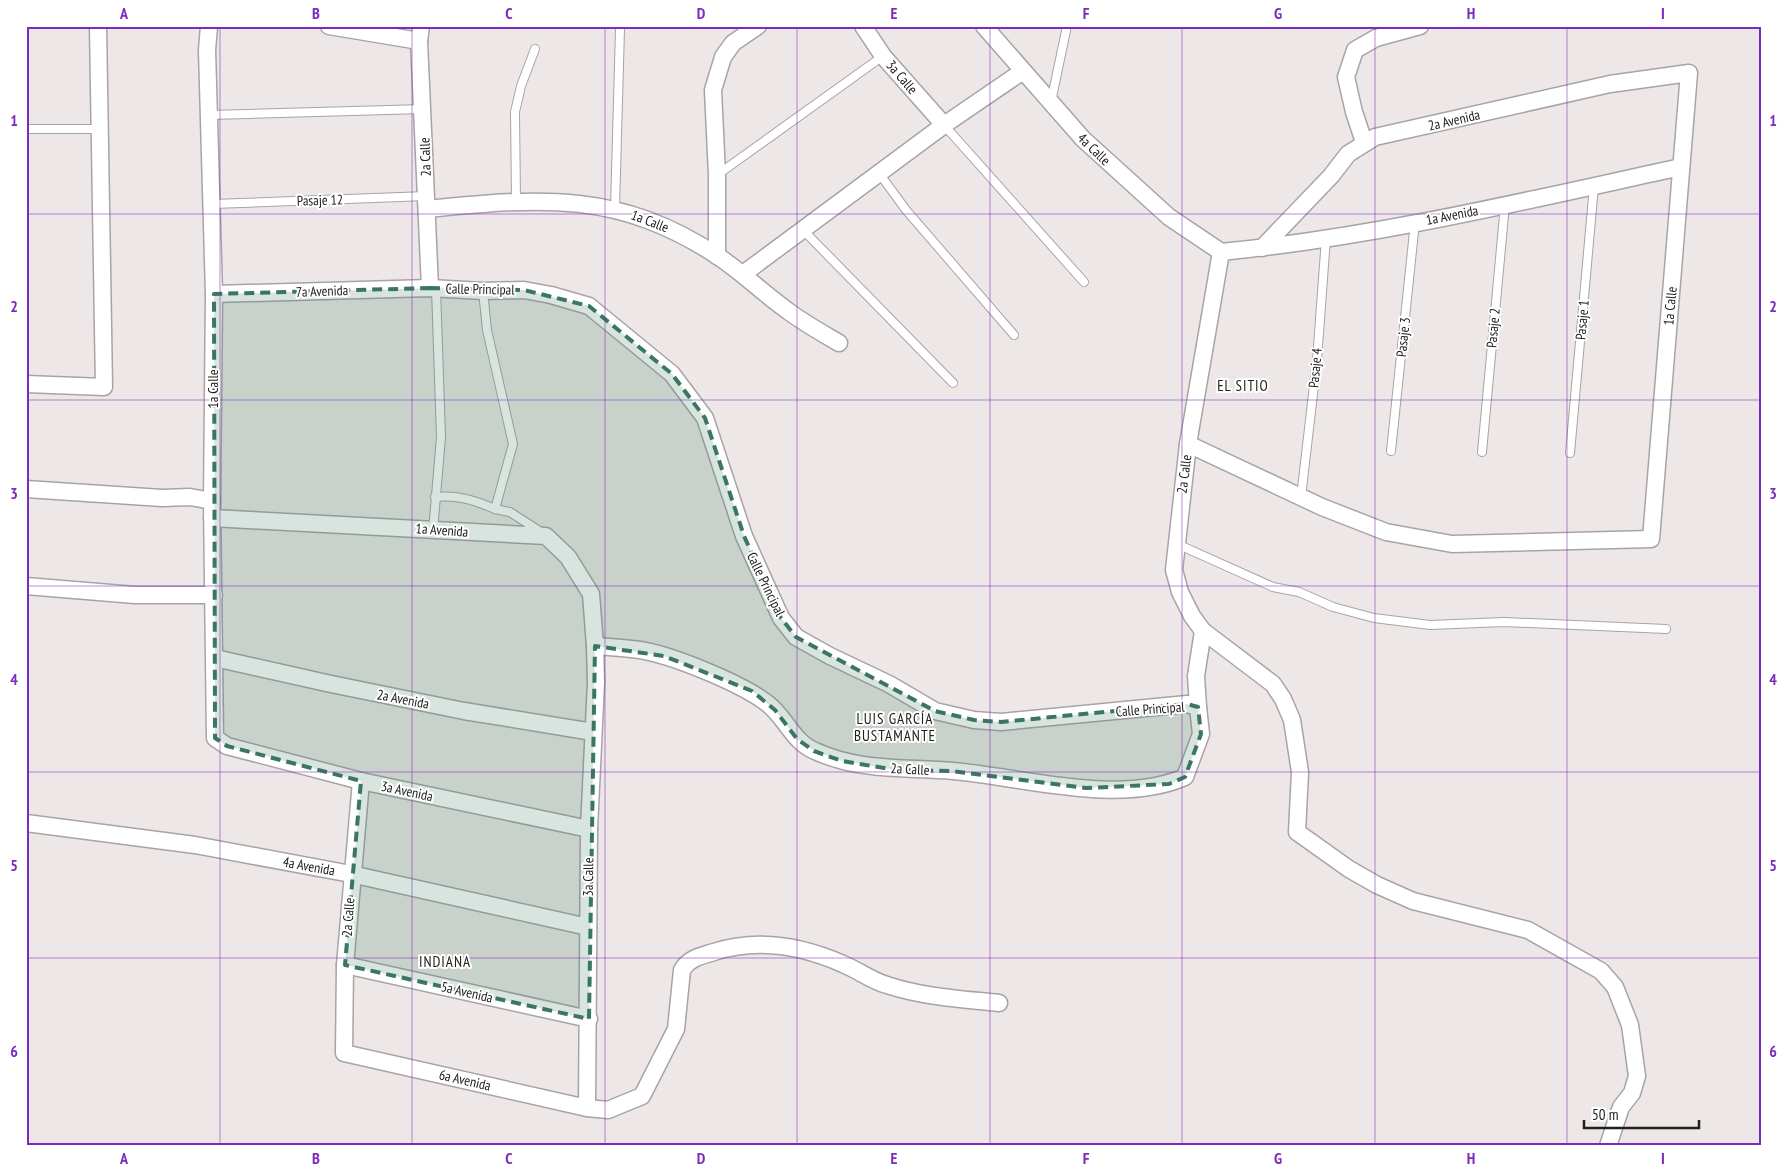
<svg xmlns="http://www.w3.org/2000/svg" width="1787" height="1172" font-family="'PT Sans Narrow',sans-serif">
  <style>
    .lines { fill: none; stroke-linecap: round; stroke-linejoin: round }
    .service-casing { stroke: #a9a4a3; stroke-width: 10 }
    .minor-casing { stroke: #a9a4a3; stroke-width: 19 }
    .service { stroke: #fff; stroke-width: 8 }
    .minor { stroke: #fff; stroke-width: 16 }
    .marked { fill: #3a7661; fill-opacity: 0.2; stroke: #3a7661; stroke-width: 4; stroke-dasharray: 10 6; stroke-linejoin: round }
    .grid { fill: none; stroke: #7b2cbf; stroke-width: 1; stroke-opacity: 0.55 }
    .labels { text-anchor: middle; dominant-baseline: central; stroke-width: 4; stroke-linejoin: round; paint-order: stroke }
    .street-label { font-size: 14px; fill: #21201f; stroke: #fff }
    .neighbourhood-label { font-size: 15px; letter-spacing: 1px; fill: #21201f; stroke: #fff }
    .neatline { fill: none; stroke: #7b2cbf; stroke-width: 2 }
    .grid-label { font-size: 16px; text-anchor: middle; font-weight: bold; fill: #7b2cbf }
  </style>
  <rect width="100%" height="100%" fill="#ede8e7"/>
  <g class="lines">
    <defs>
      <g id="service">
        <polyline points="1051,102 1067,26"/>
        <polyline points="210,115 424,109"/>
        <polyline points="944,125 1084,282"/>
        <polyline points="26,129 100,129"/>
        <polyline points="879,173 906,210 1014,335"/>
        <polyline points="717,175 883,56"/>
        <polyline points="516,200 515,112 521,86 535,49"/>
        <polyline points="213,204 427,196"/>
        <polyline points="615,208 620,29"/>
        <polyline points="803,230 953,383"/>
        <polyline points="483,291 487,330 513,444 495,509 510,512 541,532"/>
        <polyline points="1391,451 1415,222"/>
        <polyline points="1482,452 1505,205"/>
        <polyline points="1570,453 1594,186"/>
        <path d="M435 497C458 495 474 500 495 509"/>
        <polyline points="1301,497 1317,360 1326,238"/>
        <polyline points="433,531 441,437 436,288"/>
        <polyline points="1177,544 1273,587 1299,592 1333,607 1374,618 1430,625 1504,622 1666,629"/>
      </g>
      <g id="minor">
        <polyline points="209,26 207,50 214,294 212,501 215,738 227,746 361,781 589,829"/>
        <polyline points="329,26 419,41"/>
        <polyline points="421,26 419,41 430,288"/>
        <polyline points="863,26 883,56 944,125"/>
        <polyline points="984,26 1083,139 1169,217 1221,252"/>
        <polyline points="1364,142 1354,112 1346,77 1355,50 1376,38 1420,26"/>
        <path d="M427 209C541 198 618 190 719 257 743 273 764 294 788 311 804 323 822 333 839 343"/>
        <polyline points="1221,252 1188,444 1174,570 1180,592 1192,616 1203,631 1273,684 1283,699 1292,720 1300,772 1297,832 1349,869 1377,885 1413,901 1528,930 1601,971 1615,987 1630,1025 1637,1076 1632,1093 1621,1107 1608,1146"/>
        <path d="M1221 252C1376 237 1529 200 1681 167"/>
        <polyline points="717,256 717,175 713,90 723,57 733,43 758,26"/>
        <polyline points="743,274 944,125 1023,71"/>
        <polyline points="214,294 430,288 483,291 524,290 551,295 589,306 672,374 705,418 744,536 781,618 796,637 830,656 889,684 935,711 974,720 1001,722 1187,704 1198,707 1196,676 1203,631"/>
        <polyline points="26,384 104,387 98,26"/>
        <polyline points="1188,444 1322,507 1386,532 1452,544 1651,539 1689,73 1610,84 1375,137 1348,154 1331,176 1262,248"/>
        <polyline points="26,489 162,498 190,497 212,501"/>
        <polyline points="212,518 546,536 568,557 591,594 595,646 596,682 589,829 587,1108"/>
        <polyline points="26,586 135,595 214,595"/>
        <path d="M595 646C610 647 625 648 640 650 672 655 743 684 768 704 786 718 793 742 815 751 861 772 906 767 953 771 1023 777 1119 806 1185 777L1201 734 1198 707"/>
        <polyline points="215,658 331,684 464,711 593,732"/>
        <path d="M361 781 345 965 344 1053 587 1108 608 1110 642 1096 676 1029 682 970C689 958 701 956 714 952 757 938 802 946 843 964 858 970 872 981 887 985 923 997 962 999 999 1003"/>
        <polyline points="26,823 195,845 351,874 588,927"/>
        <polyline points="345,965 589,1019"/>
      </g>
    </defs>
    <!-- service casing -->
    <use href="#service" class="service-casing"/>
    <!-- minor casing -->
    <use href="#minor" class="minor-casing"/>
    <!-- service -->
    <use href="#service" class="service"/>
    <!-- minor -->
    <use href="#minor" class="minor"/>
  </g>
  <!-- marked area -->
  <path class="marked" d="M430 288 524 290 589 306 672 374 705 418 744 536 781 618 796 637 935 711 974 720 1001 722 1187 704 1198 707 1201 734 1185 777 1169 784 1086 788 952 771 896 770 842 761 814 751 797 739 775 710 752 691 664 656 595 646 589 1019 345 965 361 781 227 746 215 738 214 294Z"/>
  <!-- grid -->
  <path class="grid" d="M220 26V1146M412 26V1146M605 26V1146M797 26V1146M990 26V1146M1182 26V1146M1375 26V1146M1567 26V1146M26 214H1761M26 400H1761M26 586H1761M26 772H1761M26 958H1761"/>
  <g class="labels">
    <!-- street labels -->
    <g class="street-label">
      <text transform="translate(902 77) rotate(49)">3a Calle</text>
      <text transform="translate(1454 120) rotate(-13)">2a Avenida</text>
      <text transform="translate(1094 149) rotate(44)">4a Calle</text>
      <text transform="translate(425 157) rotate(-92)">2a Calle</text>
      <text transform="translate(320 200) rotate(-2)">Pasaje 12</text>
      <text transform="translate(1452 215) rotate(-11)">1a Avenida</text>
      <text transform="translate(650 221) rotate(21)">1a Calle</text>
      <text transform="translate(480 289) rotate(1)">Calle Principal</text>
      <text transform="translate(322 291) rotate(-2)">7a Avenida</text>
      <text transform="translate(1670 306) rotate(-85)">1a Calle</text>
      <text transform="translate(1582 320) rotate(-85)">Pasaje 1</text>
      <text transform="translate(1493 328) rotate(-85)">Pasaje 2</text>
      <text transform="translate(1403 337) rotate(-84)">Pasaje 3</text>
      <text transform="translate(1315 368) rotate(-85)">Pasaje 4</text>
      <text transform="translate(213 389) rotate(-90)">1a Calle</text>
      <text transform="translate(1184 474) rotate(-83)">2a Calle</text>
      <text transform="translate(442 530) rotate(4)">1a Avenida</text>
      <text transform="translate(766 584) rotate(64)">Calle Principal</text>
      <text transform="translate(403 699) rotate(11)">2a Avenida</text>
      <text transform="translate(1150 709) rotate(-4)">Calle Principal</text>
      <text transform="translate(910 769) rotate(3)">2a Calle</text>
      <text transform="translate(407 791) rotate(12)">3a Avenida</text>
      <text transform="translate(309 866) rotate(10)">4a Avenida</text>
      <text transform="translate(588 877) rotate(-89)">3a Calle</text>
      <text transform="translate(348 917) rotate(-86)">2a Calle</text>
      <text transform="translate(467 992) rotate(13)">5a Avenida</text>
      <text transform="translate(465 1080) rotate(13)">6a Avenida</text>
    </g>
    <!-- neighbourhood labels -->
    <g class="neighbourhood-label">
      <text x="1243" y="385">EL SITIO</text>
      <text x="895" y="718">LUIS GARCÍA<tspan x="895" dy="17">BUSTAMANTE</tspan></text>
      <text x="445" y="961">INDIANA</text>
    </g>
  </g>
  <!-- border -->
  <rect width="1787" height="1172" fill="none" stroke="#ffffff" stroke-width="55"/>
  <!-- scale -->
  <path d="M1584 1120v8h115v-8" fill="none" stroke="#21201f" stroke-width="2.5"/>
  <text x="1592" y="1120" font-size="15" fill="#21201f" stroke="#ffffff" stroke-width="4" paint-order="stroke">50 m</text>
  <rect x="28" y="28" width="1732" height="1116" class="neatline"/>
  <g class="grid-label">
    <text x="124" y="19">A</text>
    <text x="316" y="19">B</text>
    <text x="509" y="19">C</text>
    <text x="701" y="19">D</text>
    <text x="894" y="19">E</text>
    <text x="1086" y="19">F</text>
    <text x="1278" y="19">G</text>
    <text x="1471" y="19">H</text>
    <text x="1663" y="19">I</text>
    <text x="14" y="126">1</text>
    <text x="1773" y="126">1</text>
    <text x="14" y="312">2</text>
    <text x="1773" y="312">2</text>
    <text x="14" y="499">3</text>
    <text x="1773" y="499">3</text>
    <text x="14" y="685">4</text>
    <text x="1773" y="685">4</text>
    <text x="14" y="871">5</text>
    <text x="1773" y="871">5</text>
    <text x="14" y="1057">6</text>
    <text x="1773" y="1057">6</text>
    <text x="124" y="1164">A</text>
    <text x="316" y="1164">B</text>
    <text x="509" y="1164">C</text>
    <text x="701" y="1164">D</text>
    <text x="894" y="1164">E</text>
    <text x="1086" y="1164">F</text>
    <text x="1278" y="1164">G</text>
    <text x="1471" y="1164">H</text>
    <text x="1663" y="1164">I</text>
  </g>
</svg>
